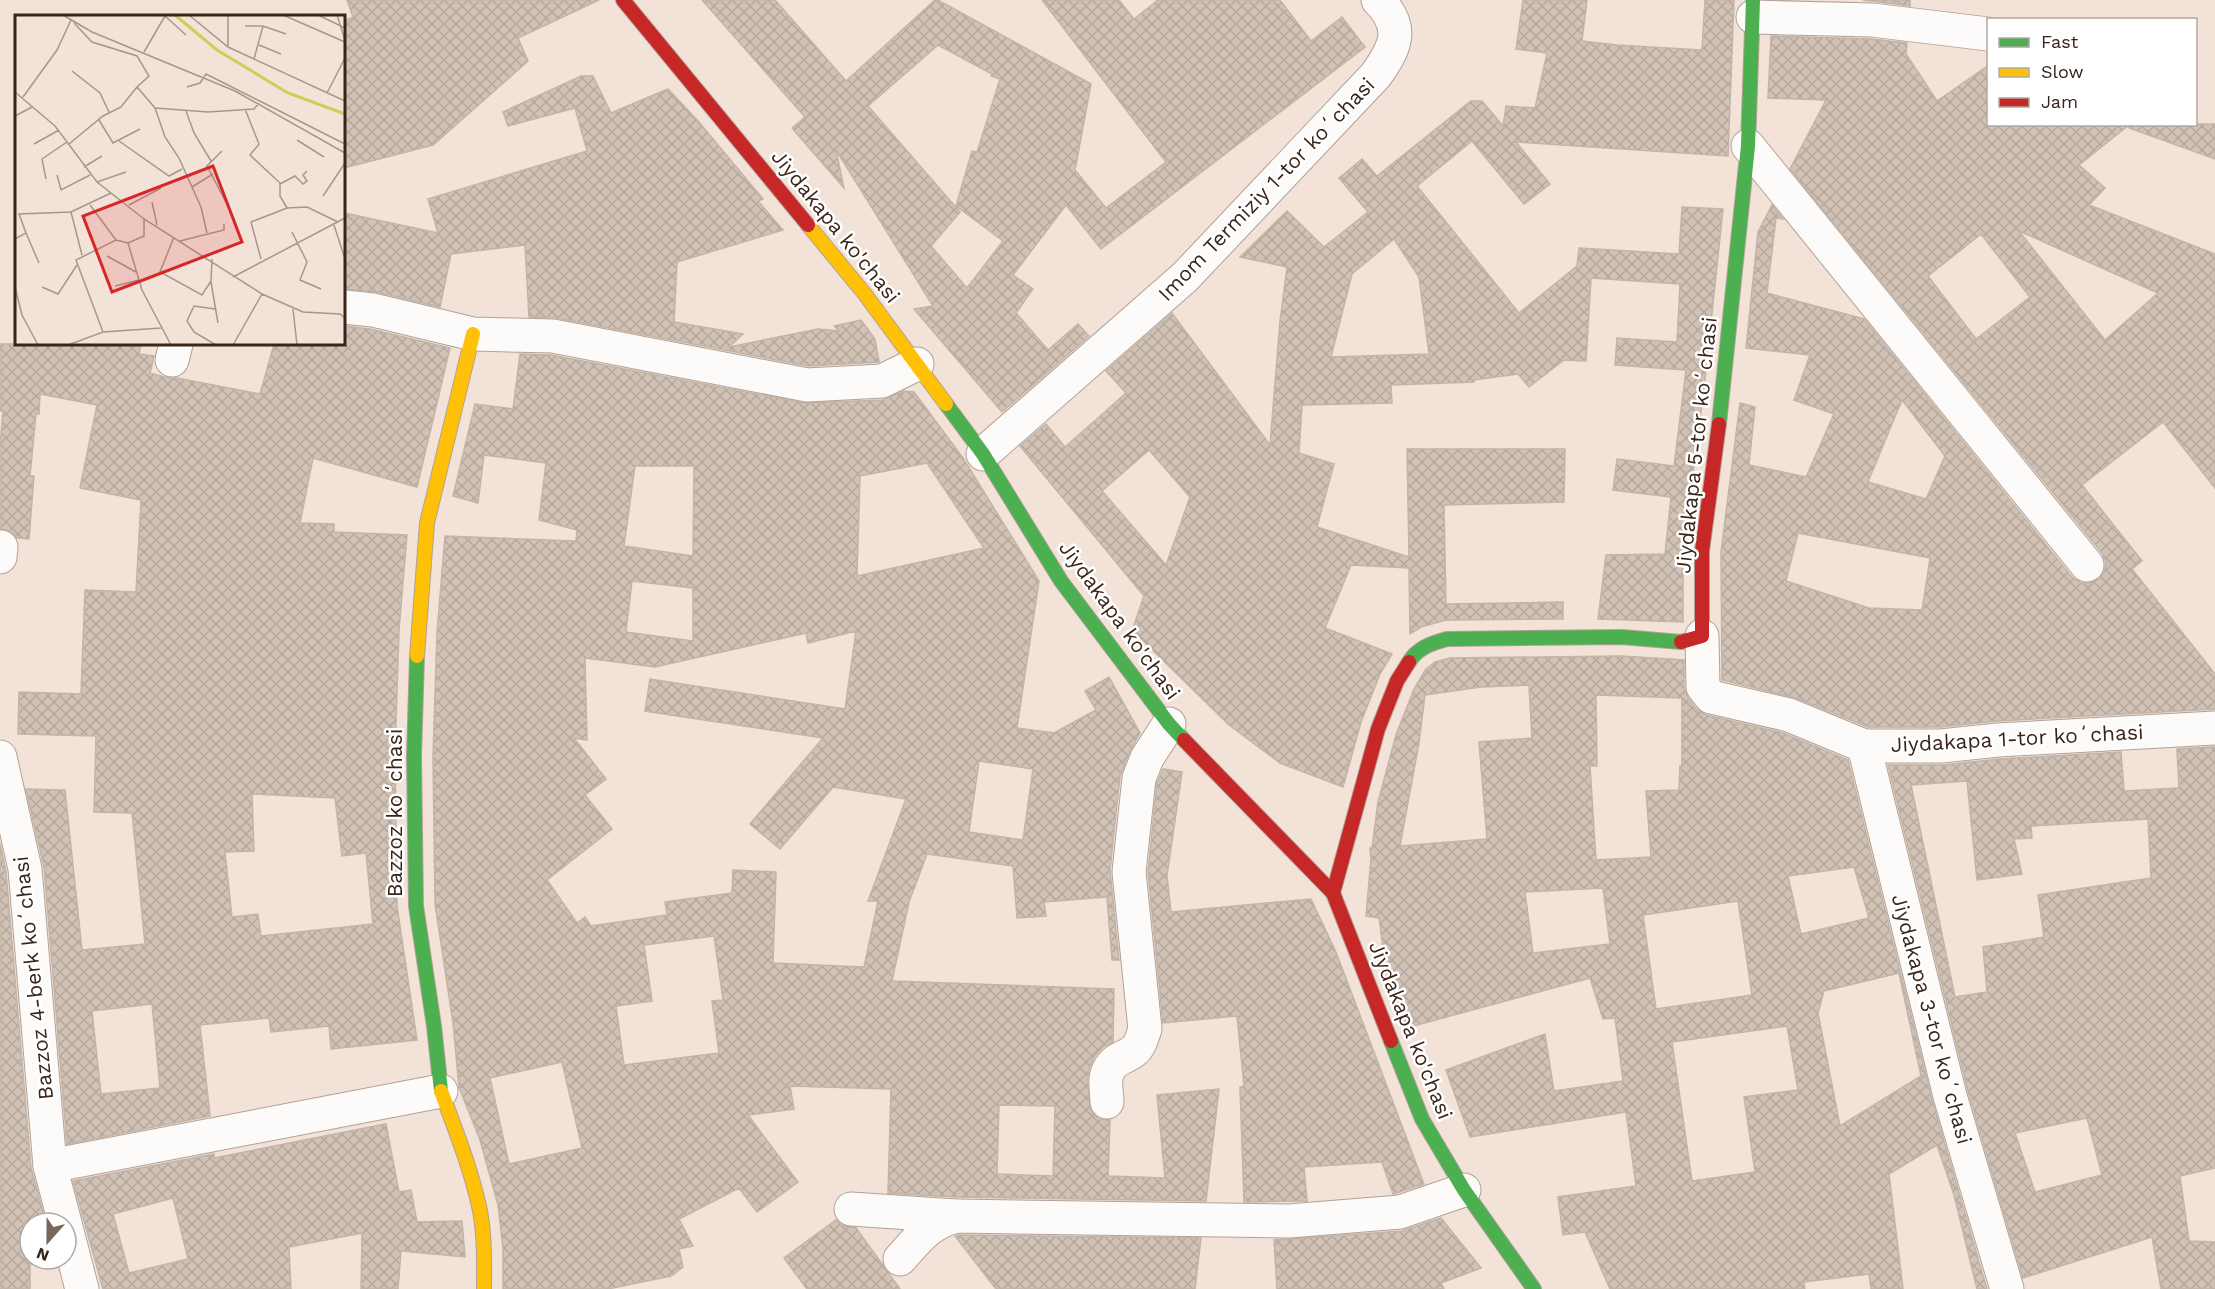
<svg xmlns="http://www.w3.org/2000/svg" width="2215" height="1289" font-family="'Work Sans',sans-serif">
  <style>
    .building { fill: url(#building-cross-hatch); stroke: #c3b4a7; stroke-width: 1.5; fill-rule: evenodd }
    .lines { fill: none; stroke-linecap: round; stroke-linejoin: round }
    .street-casing { stroke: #b2a197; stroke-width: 35 }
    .fast-casing { stroke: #b2a197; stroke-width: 16 }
    .slow-casing { stroke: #b2a197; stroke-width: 16 }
    .jam-casing { stroke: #b2a197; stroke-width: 16 }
    .street { stroke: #fdfbf9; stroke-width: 33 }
    .fast { stroke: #4caf50; stroke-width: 14 }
    .slow { stroke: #ffc107; stroke-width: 14 }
    .jam { stroke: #c62828; stroke-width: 14 }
    .labels { text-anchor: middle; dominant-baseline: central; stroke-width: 5; stroke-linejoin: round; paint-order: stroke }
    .street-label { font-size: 21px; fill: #39251a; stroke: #fff }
    .inset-river { fill: none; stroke: #d1cc58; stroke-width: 3 }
    .inset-road { fill: none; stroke: #a9968b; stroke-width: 1.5 }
    .view { fill: #d62828; fill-opacity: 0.15; stroke: #d62828; stroke-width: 3 }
    .inset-edge { fill: none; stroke: #39251a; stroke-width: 3 }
  </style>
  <defs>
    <pattern id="building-cross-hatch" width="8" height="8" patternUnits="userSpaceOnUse" patternTransform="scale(1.5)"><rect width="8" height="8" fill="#d1c2b5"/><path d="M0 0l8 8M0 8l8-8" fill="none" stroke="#b4a79b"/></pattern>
  </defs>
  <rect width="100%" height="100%" fill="#f3e2d7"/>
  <!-- building -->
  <g class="building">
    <polygon points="347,0 599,0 518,38 528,61 433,145 344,168 344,21 353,17"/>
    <path d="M702 0H775L846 81 935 0H938L1091 84 1075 170 1106 208 1166 162 1042 0H1119L1134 19 1158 0H1280L1311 41 1342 17 1365 47 1101 249 1066 205 1013 275 1033 289 1016 313 1048 350 1078 324 1089 336 1002 412 914 309 933 306 836 150 844 188 792 128 805 117ZM938 45 992 74 991 76 1000 79 977 152 972 151 956 206 1003 241 967 288 931 246 960 212 868 106Z"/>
    <path d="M1523 0H1587L1582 41 1617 45 1702 50 1705 0H1734L1728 156 1516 142 1550 184 1524 204 1472 141 1417 186 1519 313 1577 266 1579 248 1679 254 1682 207 1723 209 1704 389 1683 549V622L1598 619 1606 555 1665 554 1671 497 1613 490 1617 459 1674 466 1686 370 1615 365 1617 338 1677 342 1680 284 1591 278 1586 361 1564 360 1529 387 1518 374 1474 380V382L1391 385 1392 403 1302 405 1299 453 1334 464 1317 527 1409 557 1407 449H1565L1564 502 1444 505 1446 604 1563 602V619L1446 620 1421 627 1410 634 1409 568 1351 565 1325 628 1392 654 1380 674 1361 722 1343 787 1280 763 1229 725 1134 632V625L1144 596 1020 446 1046 424 1065 447 1099 417 1126 393 1106 371 1172 313 1270 445 1280 321 1287 267 1240 257 1287 211 1324 247 1368 212 1339 178 1362 159 1377 176 1471 101H1482L1503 126 1506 106 1535 108 1547 53 1516 49ZM1394 239 1419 277 1429 354 1331 357 1352 274ZM1149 450 1190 497 1166 565 1102 491Z"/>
    <polygon points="1863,0 1910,0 1910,6"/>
    <path d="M1771 36 1871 39 1907 43 1906 54 1937 101 1989 65V124H2215V159L2129 128V125L2079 165 2105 188 2089 205 2215 254V488L2163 422 2082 485 2142 561 2132 569 2215 674V709L1997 721 1940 727H1868L1796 698 1722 680 1721 552 1740 403 1755 407 1749 465 1806 477 1834 414 1794 400 1810 355 1746 348 1758 232 1772 205 1783 219 1776 218 1767 293 1864 319 2072 577 2081 583H2090L2099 579 2104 572 2106 563 2102 553 1790 169 1826 100 1768 98ZM2019 231 2158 293 2105 340ZM1981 234 2030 297 1976 339 1928 276ZM1902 400 1945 456 1926 499 1868 482ZM1798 533 1930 558 1922 610 1869 608 1786 581Z"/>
    <polygon points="581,76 593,76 611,113 668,89 698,121 763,199 758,201 783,230 677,262 674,322 743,334 729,347 818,329 839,331 834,326 861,320 875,339 879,362 808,366 557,318 529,317 525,245 451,254 440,307 377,292 344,289 344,213 438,233 428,199 587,151 575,108 508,126 503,112"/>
    <path d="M344 326 370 329 450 348 417 487 313 458 300 523 334 524V532L407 535 399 630 395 755 397 906 417 1040 331 1049 329 1026 271 1032 269 1018 200 1025 210 1116 67 1144 44 867 26 789 65 790 82 950 145 944 132 813 94 812 96 736 18 734 19 692 81 694 85 590 136 592 141 500 80 488 97 405 40 394 39 414H36L30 476H34L29 539 17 538 11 531 0 529V447L3 411H0V344H141L139 354 154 356 150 373 168 378H177L260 394 274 344H344ZM252 794 335 798 342 856 366 853 373 924 261 936 258 914 232 917 225 852 254 851ZM152 1004 160 1088 101 1094 92 1011Z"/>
    <path d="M520 354 551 355 804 403 883 400 904 391 914 392 963 458 1039 581 1017 728 1054 733 1096 710 1085 691 1109 677 1140 733 1130 751 1120 776 1110 870 1119 960H1112L1107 897 1044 902 1046 916 1017 918 1013 866 927 854 909 902 892 981 1114 989 1113 1042 1103 1047 1094 1057 1089 1069 1087 1080 1091 1111 1099 1119 1110 1120 1108 1176 1165 1178 1157 1095 1219 1089 1206 1201 956 1197 888 1193 891 1089 790 1086 794 1109 748 1115 798 1182 757 1212 739 1188 679 1219 693 1246 679 1249 683 1267 671 1276 608 1289H503V1249L498 1205 480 1140 459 1087 453 1023 435 904 433 756 437 632 445 536 576 541 577 530 539 520 546 463 484 455 478 503 453 496 475 404 513 409ZM927 463 984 548 857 576 860 476ZM635 466H694L693 556 624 546ZM632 581 693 588V641L626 632ZM856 631 845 709 650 679 645 711 823 738 750 824 780 849 833 787 906 799 868 901H878L864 967 773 963 776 872 733 870 732 893 665 902 667 915 591 926 585 917 577 923 547 880 612 829 585 795 606 779 574 738 587 740 585 658 655 667 806 633 808 643ZM979 761 1033 769 1023 840 969 832ZM714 936 723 1000 712 1001 719 1053 624 1065 616 1006 652 1001 644 945ZM562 1062 582 1148 509 1164 490 1078ZM999 1105 1055 1106 1053 1176 997 1174Z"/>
    <path d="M1621 656 1684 660V687L1688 698 1696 709 1706 715 1783 733 1848 760 1932 1100 1987 1289H1977L1954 1195 1937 1145 1889 1174 1903 1289H1871L1869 1274 1804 1282 1805 1289H1610L1585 1232 1563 1235 1558 1197 1636 1186 1626 1112 1470 1137 1446 1070 1545 1034 1554 1091 1623 1081 1615 1018 1603 1019 1590 978 1406 1028 1375 948 1383 947 1379 918 1366 916 1371 858 1370 848H1372L1378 802 1396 735 1414 689 1426 669 1435 662 1450 658ZM1529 685 1532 738 1479 742 1487 839 1400 846 1419 743 1425 695 1481 687ZM1596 695 1682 698V766H1680L1679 790 1646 791 1651 857 1596 860 1590 766H1597ZM1854 867 1869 918 1801 934 1788 876ZM1603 888 1610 944 1533 953 1525 892ZM1738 901 1752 995 1656 1009 1643 915ZM1899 973 1921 1076 1840 1126 1818 1013 1824 991ZM1787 1026 1798 1090 1744 1097 1755 1172 1692 1181 1672 1042Z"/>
    <path d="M2215 747V1168L2180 1176 2189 1241 2215 1242V1289H2161L2152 1237 2023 1278 1968 1091 1888 765H1943L2000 759 2121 752 2124 791 2179 788 2177 749ZM1967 781 1977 880 2022 874 2014 839 2032 838 2031 826 2148 819 2151 878 2038 895 2044 937 1983 947 1987 992 1955 997 1911 785ZM2087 1118 2102 1175 2035 1192 2015 1133Z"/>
    <polygon points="1163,769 1182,772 1167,876 1171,912 1311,899 1336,952 1424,1184 1393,1194 1382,1162 1304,1167 1307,1201 1244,1202 1240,1087 1244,1086 1237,1016 1163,1023 1148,872 1157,783"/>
    <polygon points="0,843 6,872 31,1168 46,1223 23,1223 30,1241 30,1289 0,1289"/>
    <path d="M386 1124 399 1192 411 1190 417 1222 462 1221 465 1257 401 1251 398 1289H361L362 1233 289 1247 291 1289H103L73 1181 214 1154V1158ZM173 1198 188 1259 129 1273 113 1214Z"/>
    <polygon points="1441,1218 1481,1268 1441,1283 1444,1289 1277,1289 1274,1240 1402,1231"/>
    <polygon points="836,1220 841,1225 856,1228 900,1289 807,1289 784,1258"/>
    <polygon points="959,1235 1201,1238 1195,1289 996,1289 955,1236"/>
  </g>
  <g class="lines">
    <defs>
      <g id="street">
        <polyline points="1753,17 1872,20 1988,34"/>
        <polyline points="1748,146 2087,565"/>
        <polyline points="344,307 373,310 473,334 553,336 807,385 882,381 917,364"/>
        <polyline points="172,360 176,344"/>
        <path d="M983 454 1185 277 1376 75C1396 47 1405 27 1378 0"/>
        <polyline points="0,557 1,547"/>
        <polyline points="1702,636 1703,687 1711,697 1789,715 1864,746 1941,746 1998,740 2215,728"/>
        <polyline points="1864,746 1950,1096 2007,1289"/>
        <polyline points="0,757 25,869 50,1166 65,1223"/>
        <path d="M1107 1102C1107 1094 1104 1082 1107 1074 1113 1057 1125 1059 1135 1050 1141 1044 1142 1037 1145 1029L1129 872 1139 778 1147 758 1169 724"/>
        <polyline points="50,1166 441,1091"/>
        <polyline points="851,1209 955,1216"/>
        <polyline points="66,1227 82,1289"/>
        <path d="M900 1259C918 1239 929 1223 956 1216L1289 1221 1400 1212 1464 1190"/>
      </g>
      <g id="fast">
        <polyline points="946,404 983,454 1061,581 1169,724 1184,740"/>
        <polyline points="1719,424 1748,146 1753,0"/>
        <polyline points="417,656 414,756 416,906 434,1026 441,1091"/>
        <path d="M1409 662C1417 648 1432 643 1447 639L1622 637 1681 642"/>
        <polyline points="1391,1041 1422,1119 1464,1190 1534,1289"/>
      </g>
      <g id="slow">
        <polyline points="808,225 864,293 946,404"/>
        <polyline points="417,656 427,523 473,334"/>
        <path d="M441 1091C455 1129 470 1166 479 1206 485 1233 484 1261 484 1289"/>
      </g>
      <g id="jam">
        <polyline points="623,0 808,225"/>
        <polyline points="1681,642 1702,636 1702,551 1719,424"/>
        <polyline points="1184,740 1333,893 1391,1041"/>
        <polyline points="1333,893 1378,729 1397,681 1409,662"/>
      </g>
    </defs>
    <!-- street casing -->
    <use href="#street" class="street-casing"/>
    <!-- fast casing -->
    <use href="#fast" class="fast-casing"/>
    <!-- slow casing -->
    <use href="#slow" class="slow-casing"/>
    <!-- jam casing -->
    <use href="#jam" class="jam-casing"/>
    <!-- street -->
    <use href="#street" class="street"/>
    <!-- fast -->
    <use href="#fast" class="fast"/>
    <!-- slow -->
    <use href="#slow" class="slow"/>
    <!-- jam -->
    <use href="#jam" class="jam"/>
  </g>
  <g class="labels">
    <!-- street labels -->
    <g class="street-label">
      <text transform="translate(1266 189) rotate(-46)">Imom Termiziy 1-tor koʻchasi</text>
      <text transform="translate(836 226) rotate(51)">Jiydakapa ko'chasi</text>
      <text transform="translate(1696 445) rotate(-84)">Jiydakapa 5-tor koʻchasi</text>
      <text transform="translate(1120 620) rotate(54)">Jiydakapa ko'chasi</text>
      <text transform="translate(2017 738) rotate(-3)">Jiydakapa 1-tor koʻchasi</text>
      <text transform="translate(394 813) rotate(-90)">Bazzoz koʻchasi</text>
      <text transform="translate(33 978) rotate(-96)">Bazzoz 4-berk koʻchasi</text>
      <text transform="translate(1932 1019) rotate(75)">Jiydakapa 3-tor koʻchasi</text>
      <text transform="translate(1411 1030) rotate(68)">Jiydakapa ko'chasi</text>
    </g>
  </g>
  <!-- overview -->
  <g transform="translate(15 15)">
    <rect width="330" height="330" fill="#f3e2d7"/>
    <path class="inset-river" d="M160 0 202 35 273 78 330 99"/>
    <path class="inset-road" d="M48 0 77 17 220 76 330 138M174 0 213 32 330 86M213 0V31M268 0 330 27M303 0 330 13M322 0 330 25M150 1 171 20M59 8 77 27 122 41 134 61 122 72M230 11H248L239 44M248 11 271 19M244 30 266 39M129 37 150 1M57 56 85 78 94 97M172 72 185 68 191 59 330 129M0 77 40 111 82 167 129 204 247 279 288 297 325 299 330 303M312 78 330 43M8 82 42 35 56 5M140 93 193 97 239 94 244 88M230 94 244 129 235 140 265 168V181L272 193M171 96 179 118 196 146M0 101 17 92M84 105 98 128 125 114M282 125 309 142M104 126 154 161 167 154M19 129 44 115M54 129 88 101 106 92 122 72 140 93 150 122 164 143 186 192 192 218M207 136 192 151 215 195M69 152 87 141M42 160 46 175 75 160M31 164 27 144 52 127M82 167 111 157M265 169 280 161 288 169 292 166 288 160 292 156M177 172 198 159M308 181 330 148M137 187 142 210M75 190 101 225M114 190 146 173M56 197 67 240M129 204V221L113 228 127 275 156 330M319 210 330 244M277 217 292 247 285 265 306 274M11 218 24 248M159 222 145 257 187 280 196 266 197 244M0 224 11 218 4 199 56 197 96 178M165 226 209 215V209M92 241 121 257M246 244 236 207 272 193 292 192 323 207M218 262 330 203M196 267 203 308M100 271 124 265M0 272 7 300 23 330M27 272 43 279 62 250M200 294 179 291 172 306 179 317 201 330M278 294 282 330M88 317 61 245 101 225 113 228M53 330 88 317 146 313M218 330 247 279"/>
    <path class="view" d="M198 151 227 227 97 277 68 201Z"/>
    <rect width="330" height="330" class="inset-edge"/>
  </g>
  <!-- legend -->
  <rect x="1987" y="18" width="210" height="108" fill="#ffffff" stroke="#b0a8a3" stroke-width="1.5"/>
  <rect x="1999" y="38" width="30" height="9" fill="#4caf50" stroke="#b0a8a3" stroke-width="1.5"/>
  <text x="2041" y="48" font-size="18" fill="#39251a">Fast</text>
  <rect x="1999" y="68" width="30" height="9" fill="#ffc107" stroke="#b0a8a3" stroke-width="1.5"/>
  <text x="2041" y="78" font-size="18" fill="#39251a">Slow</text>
  <rect x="1999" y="98" width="30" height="9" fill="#c62828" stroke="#b0a8a3" stroke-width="1.5"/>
  <text x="2041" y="108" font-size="18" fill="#39251a">Jam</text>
  <!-- north arrow -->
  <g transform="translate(48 1241) rotate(201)"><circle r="28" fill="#ffffff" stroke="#b0a8a3" stroke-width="1.5"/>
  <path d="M0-4.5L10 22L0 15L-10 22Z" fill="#7a675c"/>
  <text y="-9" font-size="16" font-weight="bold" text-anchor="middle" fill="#39251a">N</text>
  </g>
</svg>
